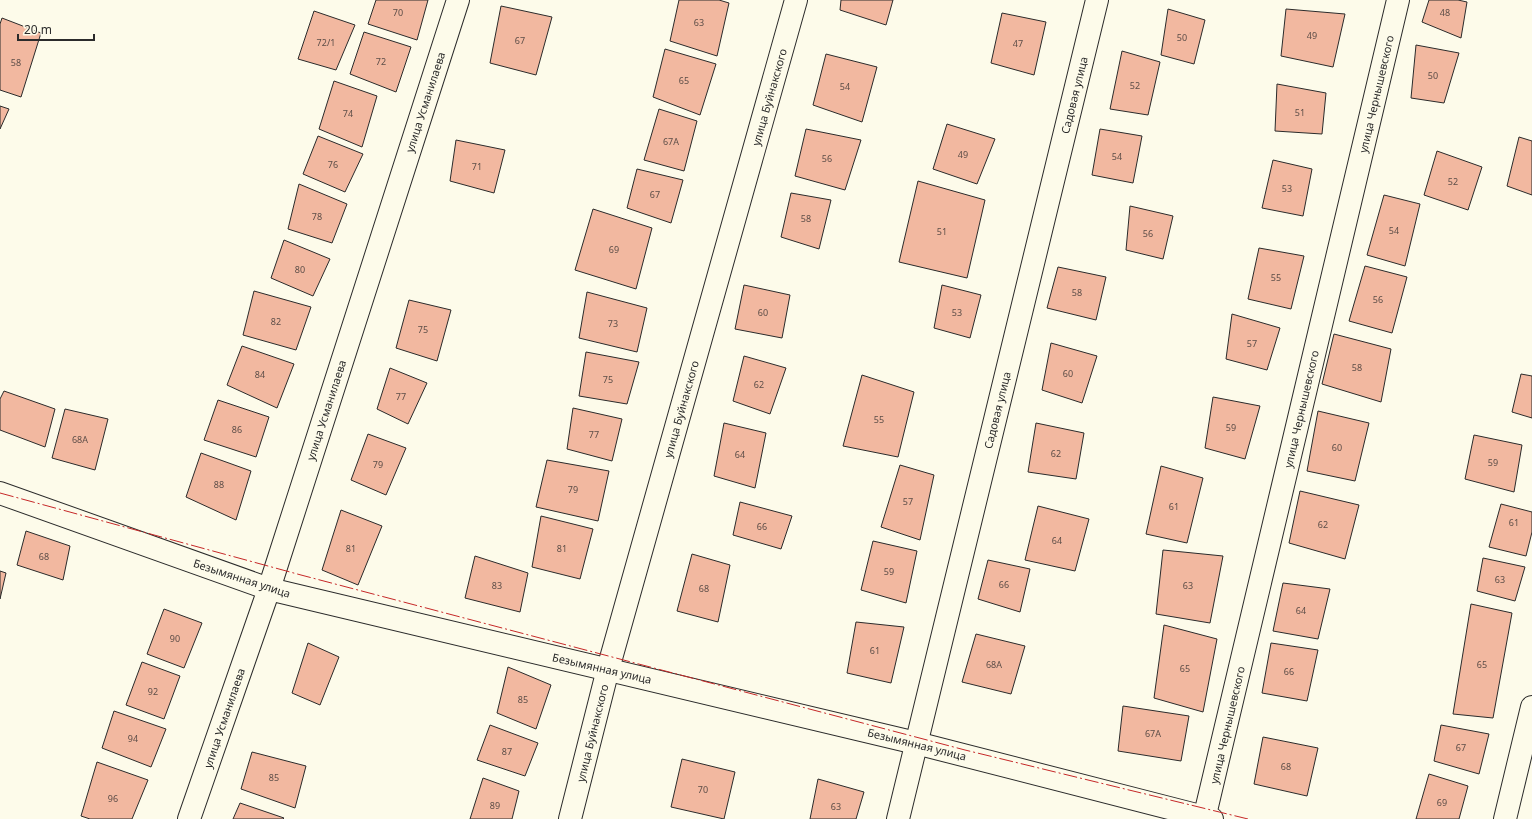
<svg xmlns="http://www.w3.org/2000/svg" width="1532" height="819" font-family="'Noto Sans',sans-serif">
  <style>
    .building { fill: #f2b8a0; stroke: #2b2b2b }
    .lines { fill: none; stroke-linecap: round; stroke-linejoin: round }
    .minor-casing { stroke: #2b2b2b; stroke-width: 24 }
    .minor { stroke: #fdfbea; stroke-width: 22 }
    .power { stroke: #c62828; stroke-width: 1; stroke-dasharray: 14 3 2 3; stroke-linecap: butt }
    .labels { text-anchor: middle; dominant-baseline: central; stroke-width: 3; stroke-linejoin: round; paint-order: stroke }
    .number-label { font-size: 9px; fill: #5d4e48 }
    .street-label { font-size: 11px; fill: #2b2b2b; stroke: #fdfbea }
  </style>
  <rect width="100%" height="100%" fill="#fdfbea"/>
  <!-- building -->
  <g class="building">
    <polygon points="376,0 428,0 417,40 368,24"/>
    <polygon points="679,0 719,0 729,3 717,56 670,41"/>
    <polygon points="841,0 893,0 886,25 840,10"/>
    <polygon points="1429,0 1458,0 1467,2 1461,38 1422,22"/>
    <polygon points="501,6 552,17 536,75 490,63"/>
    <polygon points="1168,9 1205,20 1194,64 1161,55"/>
    <polygon points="1286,9 1345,14 1333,67 1281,56"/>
    <polygon points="314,11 355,25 336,70 298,59"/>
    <polygon points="1002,13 1046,22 1034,75 991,63"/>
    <polygon points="2,18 41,33 21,97 0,90 0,24"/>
    <polygon points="364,32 411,47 396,92 350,74"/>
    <polygon points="1416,45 1459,53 1444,103 1411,98"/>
    <polygon points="665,49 716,64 700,115 653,97"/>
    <polygon points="1122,51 1160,62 1148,115 1110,109"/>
    <polygon points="826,54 877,67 862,122 813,105"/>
    <polygon points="334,81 377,96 362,147 319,129"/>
    <polygon points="1277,84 1326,93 1322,134 1275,131"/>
    <polygon points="0,106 9,109 0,129"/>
    <polygon points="659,109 697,121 684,171 644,160"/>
    <polygon points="947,124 995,139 977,184 933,169"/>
    <polygon points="806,129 861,140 845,190 795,176"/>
    <polygon points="1100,129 1142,136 1133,183 1092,175"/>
    <polygon points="318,136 363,154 345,192 303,174"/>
    <polygon points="1519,137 1532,141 1532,195 1507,186"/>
    <polygon points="456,140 505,150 494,193 450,181"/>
    <polygon points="1437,151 1482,167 1468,210 1424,195"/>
    <polygon points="1273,160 1312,169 1303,216 1262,208"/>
    <polygon points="637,169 683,180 671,223 627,208"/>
    <polygon points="918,181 985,200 967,278 899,262"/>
    <polygon points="299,184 347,204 332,243 288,229"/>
    <polygon points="791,193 831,200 819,249 781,237"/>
    <polygon points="1384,195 1420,204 1405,266 1367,255"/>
    <polygon points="1130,206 1173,216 1163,259 1126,250"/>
    <polygon points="593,209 652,228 636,289 575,270"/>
    <polygon points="284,240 330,259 313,296 271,278"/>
    <polygon points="1259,248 1304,256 1291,309 1248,299"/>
    <polygon points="1365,266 1407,277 1392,333 1349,321"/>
    <polygon points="1058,267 1106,277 1096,320 1047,308"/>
    <polygon points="744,285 790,295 782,338 735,329"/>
    <polygon points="942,285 981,295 970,338 934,328"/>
    <polygon points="254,291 311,307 296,350 243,335"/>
    <polygon points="587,292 647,308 637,352 579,338"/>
    <polygon points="409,300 451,310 437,361 396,348"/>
    <polygon points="1232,314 1280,328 1267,370 1226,359"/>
    <polygon points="1334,334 1391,349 1381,402 1322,384"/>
    <polygon points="1051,343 1097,356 1082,403 1042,390"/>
    <polygon points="242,346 294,364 277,408 227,385"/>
    <polygon points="586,352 639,362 627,404 579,396"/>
    <polygon points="744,356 786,368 770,414 733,401"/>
    <polygon points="390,368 427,383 408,424 377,409"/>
    <polygon points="1521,374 1532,376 1532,418 1512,412"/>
    <polygon points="862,375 914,392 898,457 843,446"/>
    <polygon points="4,391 55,409 45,447 0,430 0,399"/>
    <polygon points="1213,397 1260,406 1245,459 1205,448"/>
    <polygon points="218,400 269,417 256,457 204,440"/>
    <polygon points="573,408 622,419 612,461 567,449"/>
    <polygon points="65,409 108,419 95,470 52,458"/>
    <polygon points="1318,411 1369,423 1355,481 1307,471"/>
    <polygon points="724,423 766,433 755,488 714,476"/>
    <polygon points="1036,423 1084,433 1076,479 1028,472"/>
    <polygon points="368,434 406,448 386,495 351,480"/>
    <polygon points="1474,435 1522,445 1514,492 1465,479"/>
    <polygon points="201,453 251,471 236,520 186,497"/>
    <polygon points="547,460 609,471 598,521 536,507"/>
    <polygon points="900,465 934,475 920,540 881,527"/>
    <polygon points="1161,466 1203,478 1187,543 1146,534"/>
    <polygon points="1300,491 1359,505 1345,559 1289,543"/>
    <polygon points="740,502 792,516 781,549 733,535"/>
    <polygon points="1501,504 1532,512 1532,532 1526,556 1489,547"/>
    <polygon points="1038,506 1089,519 1075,571 1025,560"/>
    <polygon points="341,510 382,526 358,585 322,570"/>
    <polygon points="541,516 593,529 580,579 532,567"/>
    <polygon points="26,531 70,546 63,580 17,565"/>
    <polygon points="873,541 917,551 906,603 861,590"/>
    <polygon points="1163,550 1223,556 1210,623 1156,614"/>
    <polygon points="692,554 730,565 718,622 677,611"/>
    <polygon points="475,556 528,573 520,612 465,598"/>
    <polygon points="1483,558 1525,567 1515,601 1477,591"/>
    <polygon points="988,560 1030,569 1020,612 978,599"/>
    <polygon points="0,571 6,573 0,599"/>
    <polygon points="1283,583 1330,589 1318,639 1273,631"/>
    <polygon points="1471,604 1512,613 1493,718 1453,714"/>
    <polygon points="164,609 202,623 184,668 147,654"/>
    <polygon points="856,622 904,627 891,683 847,673"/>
    <polygon points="1164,625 1217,639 1203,712 1154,698"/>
    <polygon points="976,634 1025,646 1011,694 962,682"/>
    <polygon points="308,643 339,657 320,705 292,693"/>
    <polygon points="1271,643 1318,650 1307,701 1262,693"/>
    <polygon points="142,662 180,676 164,719 126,705"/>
    <polygon points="508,667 551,685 536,729 497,713"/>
    <polygon points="1123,706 1189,716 1181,761 1118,751"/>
    <polygon points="114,711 166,729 151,767 102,748"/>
    <polygon points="490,725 538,743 525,776 477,760"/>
    <polygon points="1441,725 1489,734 1479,774 1434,761"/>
    <polygon points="1263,737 1318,748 1307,796 1254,784"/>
    <polygon points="252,752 306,766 295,808 241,789"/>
    <polygon points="682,759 735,772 724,819 671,807"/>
    <polygon points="97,762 148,780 132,819 90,819 81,816"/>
    <polygon points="1429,774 1468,786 1459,819 1416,819"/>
    <polygon points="483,778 519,791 512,819 470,819"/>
    <polygon points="818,779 864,792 856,819 810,819"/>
    <polygon points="240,803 284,818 283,819 233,819"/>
  </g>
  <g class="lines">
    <defs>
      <g id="minor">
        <polyline points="0,493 269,589 916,743 1212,819"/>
        <polyline points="189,819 269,589 458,0"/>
        <polyline points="570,819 608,669 796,0"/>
        <polyline points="898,819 1097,0"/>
        <polyline points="1204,819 1398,0"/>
        <polyline points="1505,819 1532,707"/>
      </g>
    </defs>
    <!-- minor casing -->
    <use href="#minor" class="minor-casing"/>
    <!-- minor -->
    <use href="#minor" class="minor"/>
    <!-- power -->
    <polyline class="power" points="0,493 301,575 965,750 1248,819"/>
  </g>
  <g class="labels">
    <!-- number labels -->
    <g class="number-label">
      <text x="398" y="12">70</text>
      <text x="1445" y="12">48</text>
      <text x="699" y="22">63</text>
      <text x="1312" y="35">49</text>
      <text x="1182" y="37">50</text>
      <text x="520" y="40">67</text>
      <text x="326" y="42">72/1</text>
      <text x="1018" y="43">47</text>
      <text x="381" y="61">72</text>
      <text x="16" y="62">58</text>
      <text x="1433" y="75">50</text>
      <text x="684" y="80">65</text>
      <text x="1135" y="85">52</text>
      <text x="845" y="86">54</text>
      <text x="1300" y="112">51</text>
      <text x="348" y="113">74</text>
      <text x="671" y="141">67А</text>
      <text x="963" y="154">49</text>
      <text x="1117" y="156">54</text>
      <text x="827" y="158">56</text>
      <text x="333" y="164">76</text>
      <text x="477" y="166">71</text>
      <text x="1453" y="181">52</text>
      <text x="1287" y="188">53</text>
      <text x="655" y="194">67</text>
      <text x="317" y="216">78</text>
      <text x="806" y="218">58</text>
      <text x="1394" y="230">54</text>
      <text x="942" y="231">51</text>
      <text x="1148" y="233">56</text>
      <text x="614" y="249">69</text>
      <text x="300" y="269">80</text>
      <text x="1276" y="277">55</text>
      <text x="1077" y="292">58</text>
      <text x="1378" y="299">56</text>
      <text x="763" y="312">60</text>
      <text x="957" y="312">53</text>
      <text x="276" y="321">82</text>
      <text x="613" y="323">73</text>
      <text x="423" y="329">75</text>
      <text x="1252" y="343">57</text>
      <text x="1357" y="367">58</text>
      <text x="1068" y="373">60</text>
      <text x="260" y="374">84</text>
      <text x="608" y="379">75</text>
      <text x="759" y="384">62</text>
      <text x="401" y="396">77</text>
      <text x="879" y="419">55</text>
      <text x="1231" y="427">59</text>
      <text x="237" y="429">86</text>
      <text x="594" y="434">77</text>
      <text x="80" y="439">68А</text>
      <text x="1337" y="447">60</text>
      <text x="1056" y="453">62</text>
      <text x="740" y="454">64</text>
      <text x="1493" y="462">59</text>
      <text x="378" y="464">79</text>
      <text x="219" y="484">88</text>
      <text x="573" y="489">79</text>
      <text x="908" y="501">57</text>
      <text x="1174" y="506">61</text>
      <text x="1514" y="522">61</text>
      <text x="1323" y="524">62</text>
      <text x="762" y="526">66</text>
      <text x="1057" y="540">64</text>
      <text x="351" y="548">81</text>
      <text x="562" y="548">81</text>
      <text x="44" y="556">68</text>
      <text x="889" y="571">59</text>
      <text x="1500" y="579">63</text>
      <text x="1004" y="584">66</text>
      <text x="497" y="585">83</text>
      <text x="1188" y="585">63</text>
      <text x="704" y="588">68</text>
      <text x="1301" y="610">64</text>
      <text x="175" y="638">90</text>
      <text x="875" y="650">61</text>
      <text x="994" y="664">68А</text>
      <text x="1482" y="664">65</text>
      <text x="1185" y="668">65</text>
      <text x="1289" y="671">66</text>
      <text x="153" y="691">92</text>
      <text x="523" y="699">85</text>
      <text x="1153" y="733">67А</text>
      <text x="133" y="738">94</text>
      <text x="1461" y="747">67</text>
      <text x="507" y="751">87</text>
      <text x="1286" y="766">68</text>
      <text x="274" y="777">85</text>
      <text x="703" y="789">70</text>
      <text x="113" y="798">96</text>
      <text x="1442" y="802">69</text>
      <text x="495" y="805">89</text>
      <text x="836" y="806">63</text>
    </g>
    <!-- street labels -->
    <g class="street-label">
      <text transform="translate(1376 94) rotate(-77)">улица Чернышевского</text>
      <text transform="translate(1074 95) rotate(-76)">Садовая улица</text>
      <text transform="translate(769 97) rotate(-74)">улица Буйнакского</text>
      <text transform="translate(425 102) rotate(-72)">улица Усманилаева</text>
      <text transform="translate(681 409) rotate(-74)">улица Буйнакского</text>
      <text transform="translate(1301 409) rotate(-77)">улица Чернышевского</text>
      <text transform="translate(326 410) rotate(-72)">улица Усманилаева</text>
      <text transform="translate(997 410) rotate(-76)">Садовая улица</text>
      <text transform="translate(242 578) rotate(18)">Безымянная улица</text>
      <text transform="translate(602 668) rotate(13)">Безымянная улица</text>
      <text transform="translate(224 718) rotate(-71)">улица Усманилаева</text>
      <text transform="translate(1227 725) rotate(-77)">улица Чернышевского</text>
      <text transform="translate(592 733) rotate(-76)">улица Буйнакского</text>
      <text transform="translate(917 744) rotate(14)">Безымянная улица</text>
    </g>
  </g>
  <!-- scale -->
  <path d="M18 34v6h76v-6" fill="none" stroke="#2b2b2b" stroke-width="2"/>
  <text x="24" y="34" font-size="12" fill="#2b2b2b" stroke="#fdfbea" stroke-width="3" paint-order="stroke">20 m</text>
</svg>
